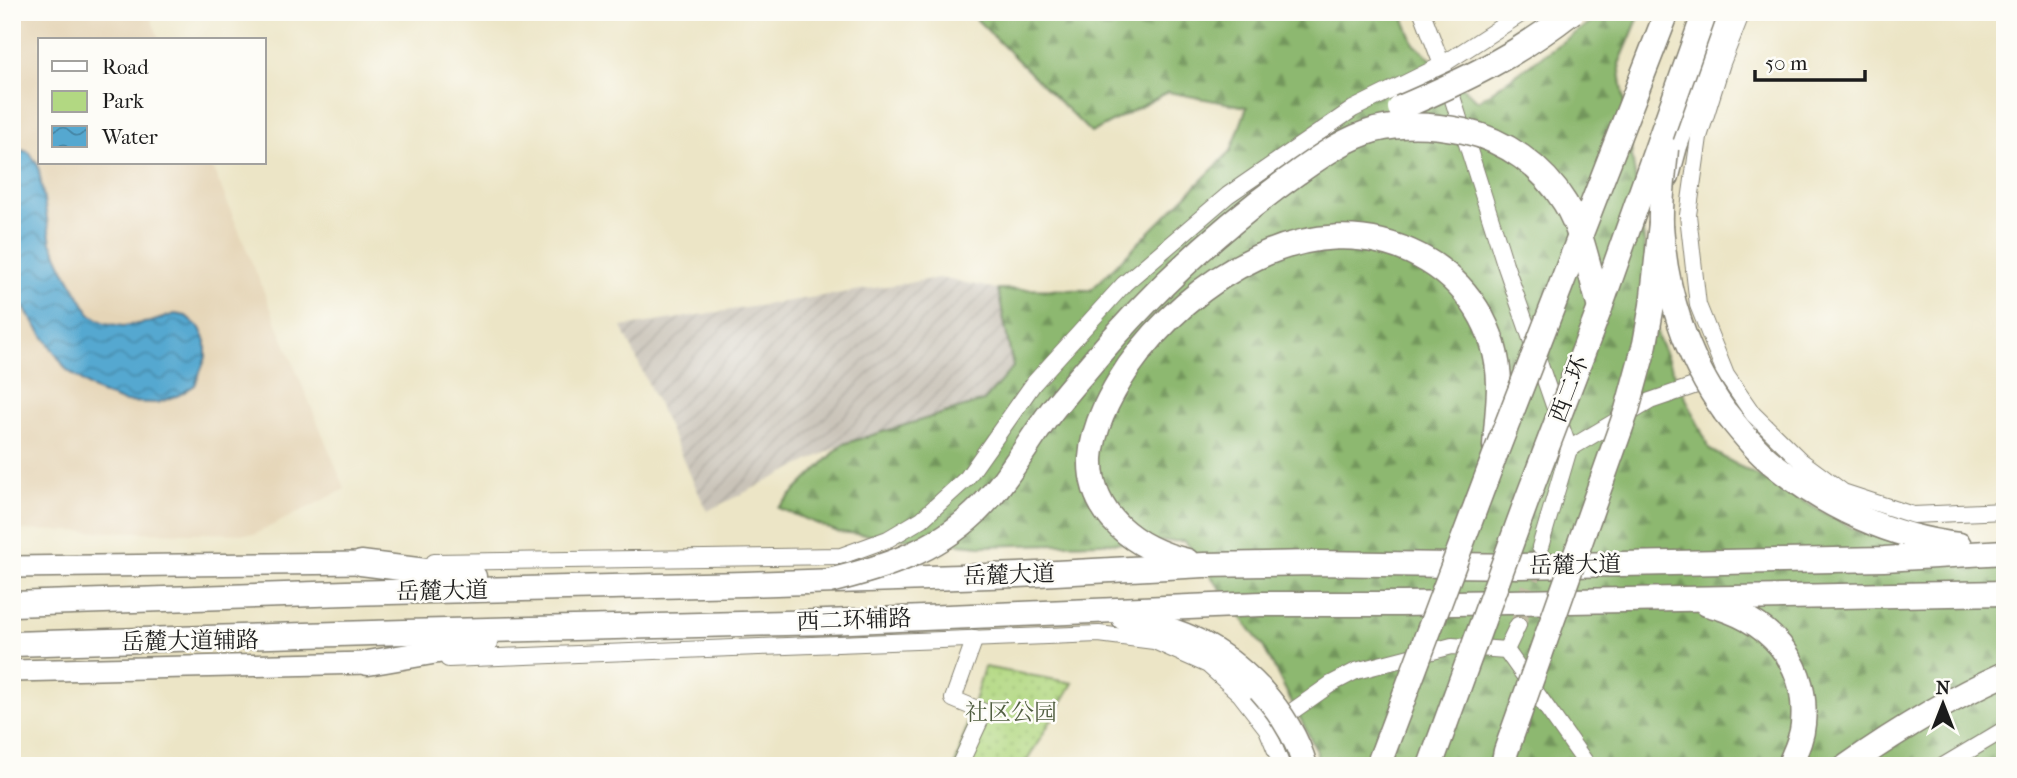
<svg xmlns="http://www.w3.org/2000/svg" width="2017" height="778" font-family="'IM FELL French Canon','Noto Serif SC',serif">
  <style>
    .built { fill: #e5d5b7 }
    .industrial { fill: url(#industrial-furrows) }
    .green { fill: url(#green-dots); stroke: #677a4f; stroke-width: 2 }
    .forest { fill: url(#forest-firs); stroke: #546a46; stroke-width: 2 }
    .water { fill: url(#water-waves); stroke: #386276; stroke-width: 2 }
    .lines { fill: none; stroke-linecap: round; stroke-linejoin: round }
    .minor-tunnel { stroke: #c2bda4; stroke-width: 16; stroke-dasharray: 16 8; stroke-linecap: butt }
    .minor-casing { stroke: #848071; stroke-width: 18 }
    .major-casing { stroke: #848071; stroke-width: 24 }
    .highway-casing { stroke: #848071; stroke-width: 27 }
    .minor { stroke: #fff; stroke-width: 16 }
    .major { stroke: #fff; stroke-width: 21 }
    .highway { stroke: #fff; stroke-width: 24 }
    .highway-bridge-casing { stroke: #848071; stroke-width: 27; stroke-linecap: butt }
    .highway-bridge { stroke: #fff; stroke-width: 24 }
    .labels { text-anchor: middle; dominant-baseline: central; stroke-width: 5; stroke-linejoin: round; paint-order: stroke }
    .street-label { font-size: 23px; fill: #1c1c1c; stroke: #fdfcf7 }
    .park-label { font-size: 23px; fill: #505e40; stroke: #fdfcf7 }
  </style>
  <defs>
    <pattern id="industrial-furrows" width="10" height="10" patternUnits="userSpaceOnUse" patternTransform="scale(1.75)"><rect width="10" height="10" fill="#c9c3b8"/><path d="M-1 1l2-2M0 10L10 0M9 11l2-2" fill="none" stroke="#aca79e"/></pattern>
    <pattern id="green-dots" width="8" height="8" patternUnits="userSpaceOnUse" patternTransform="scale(1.75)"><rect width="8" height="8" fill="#b2d882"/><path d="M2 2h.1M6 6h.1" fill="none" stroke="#98b970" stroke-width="1.8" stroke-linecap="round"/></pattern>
    <pattern id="forest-firs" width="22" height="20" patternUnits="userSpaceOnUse" patternTransform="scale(1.75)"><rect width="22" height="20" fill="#8db870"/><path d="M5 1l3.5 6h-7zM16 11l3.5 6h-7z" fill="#72955b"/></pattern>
    <pattern id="water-waves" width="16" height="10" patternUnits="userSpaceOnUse" patternTransform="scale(1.75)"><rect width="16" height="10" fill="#55a8d0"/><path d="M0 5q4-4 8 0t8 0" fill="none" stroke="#4688a8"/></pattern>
  </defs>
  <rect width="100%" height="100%" fill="#fdfcf7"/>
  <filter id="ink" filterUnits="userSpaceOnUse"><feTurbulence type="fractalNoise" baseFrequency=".0143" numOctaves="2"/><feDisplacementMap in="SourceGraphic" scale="14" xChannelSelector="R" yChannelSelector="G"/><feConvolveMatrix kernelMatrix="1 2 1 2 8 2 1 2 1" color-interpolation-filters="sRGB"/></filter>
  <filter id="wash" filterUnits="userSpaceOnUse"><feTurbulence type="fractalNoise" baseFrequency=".00686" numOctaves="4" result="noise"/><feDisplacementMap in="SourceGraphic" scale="28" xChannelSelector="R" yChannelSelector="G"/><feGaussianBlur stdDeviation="1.57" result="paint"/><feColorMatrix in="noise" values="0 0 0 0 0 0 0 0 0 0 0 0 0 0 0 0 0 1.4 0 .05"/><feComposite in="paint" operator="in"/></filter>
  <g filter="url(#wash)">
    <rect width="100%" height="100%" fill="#ece5c6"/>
    <!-- built -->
    <polygon class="built" points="12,12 148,12 160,40 40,40 40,163 211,163 345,489 255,534 12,530"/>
    <!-- industrial -->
    <polygon class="industrial" points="939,278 998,289 1013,367 984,401 843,444 707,511 622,327"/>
    <!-- green -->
    <polygon class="green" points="984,667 1073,683 1024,766 955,766"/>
    <!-- forest -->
    <polygon class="forest" points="969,12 1401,12 1414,44 1478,101 1605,12 1641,12 1619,64 1658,338 1710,450 1859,532 2005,566 2005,762 1997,766 1319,766 1316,749 1264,648 1185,541 980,546 838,532 778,508 843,444 984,401 1013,367 998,289 1091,290 1231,151 1247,107 1168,92 1091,133"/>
    <!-- water -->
    <polygon class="water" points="12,147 29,152 38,165 51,242 65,271 90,314 105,323 123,326 151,322 175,314 186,316 200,328 206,341 206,357 195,385 179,395 157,403 124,402 94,390 66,369 12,291"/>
  </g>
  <g filter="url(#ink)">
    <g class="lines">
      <!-- minor-tunnel -->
      <polyline class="minor-tunnel" points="1518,625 1537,557"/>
      <defs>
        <g id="minor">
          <polyline points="1422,12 1442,65 1505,264 1569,449 1540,547"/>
          <polyline points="1742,12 1722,63 1699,137 1688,215 1698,305 1726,375 1753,414 1801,461 1843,492 1913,515 2005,511"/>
          <polyline points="1569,449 1650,401 1714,379"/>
          <polyline points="434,562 841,556 888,539 922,519 967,478 1034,383 1124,284 1228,195 1353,109 1442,65 1524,12"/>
          <polyline points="1506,650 1518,625"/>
          <polyline points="448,659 1099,634 1154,641 1208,665 1240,694 1267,729 1282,766"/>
          <polyline points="1277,722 1331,684 1356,671 1452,646 1506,650 1588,766"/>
          <polyline points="959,766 984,712 953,699 975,638"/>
          <polyline points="1943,766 2005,729"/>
        </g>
        <g id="major">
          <polyline points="12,567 361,563"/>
          <polyline points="12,671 368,663"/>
        </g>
        <g id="highway">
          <polyline points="1667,176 1675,146 1724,12"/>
          <path d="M1725 412C1740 430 1754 449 1773 464 1826 507 1890 537 1959 545"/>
          <path d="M1187 561C1137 549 1089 516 1091 458 1093 425 1111 393 1129 366 1190 279 1312 200 1419 256 1467 281 1498 329 1499 384 1499 405 1496 426 1495 447"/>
          <polyline points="361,563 474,577"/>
          <polyline points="12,604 346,593 745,584 1019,575 1204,565 1315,563 1519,566 1884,559 2005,552"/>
          <path d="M1707 604C1767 618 1809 660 1803 724 1802 739 1795 752 1789 766"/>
          <path d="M1124 618C1182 630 1218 645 1260 689"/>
          <polyline points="12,644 405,632 827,622 1261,604 1402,604 2005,593"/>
          <polyline points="368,663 485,643"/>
          <path d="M1847 766C1897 731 1949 699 2005 674"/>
        </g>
      </defs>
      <!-- minor casing -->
      <use href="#minor" class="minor-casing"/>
      <!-- major casing -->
      <use href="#major" class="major-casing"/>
      <!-- highway casing -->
      <use href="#highway" class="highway-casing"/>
      <!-- minor -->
      <use href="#minor" class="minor"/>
      <!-- major -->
      <use href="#major" class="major"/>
      <!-- highway -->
      <use href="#highway" class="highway"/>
      <defs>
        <g id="highway-bridge">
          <path d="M1400 108C1465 80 1516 56 1572 12"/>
          <path d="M1666 149C1664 174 1660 200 1661 225 1665 291 1686 358 1725 412"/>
          <path d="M829 581C882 568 934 552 975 513 1003 486 1023 451 1045 420 1057 403 1071 387 1085 371 1147 296 1218 229 1297 173 1321 156 1346 138 1375 130 1404 123 1436 125 1464 131 1505 140 1543 167 1565 203 1583 232 1590 275 1600 308"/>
          <path d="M1260 689C1280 711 1297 737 1305 766"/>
          <polyline points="1378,766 1495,455 1667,12"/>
          <polyline points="1430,766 1528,497 1600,308 1705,12"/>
          <polyline points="1503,766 1506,751 1627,410 1645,344 1652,305 1661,223"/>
        </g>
      </defs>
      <!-- highway-bridge casing -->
      <use href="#highway-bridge" class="highway-bridge-casing"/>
      <!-- highway-bridge -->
      <use href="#highway-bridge" class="highway-bridge"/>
    </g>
  </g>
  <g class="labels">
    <!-- street labels -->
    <g class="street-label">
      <text transform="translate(1569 389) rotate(-69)">西二环</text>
      <text transform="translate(1575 565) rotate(-1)">岳麓大道</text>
      <text transform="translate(1009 575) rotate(-2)">岳麓大道</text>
      <text transform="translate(442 591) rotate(-1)">岳麓大道</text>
      <text transform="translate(854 620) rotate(-2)">西二环辅路</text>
      <text transform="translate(190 641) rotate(-1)">岳麓大道辅路</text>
    </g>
    <!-- park labels -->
    <g class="park-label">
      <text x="1011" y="712">社区公园</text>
    </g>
  </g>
  <!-- margin -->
  <rect width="2017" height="778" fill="none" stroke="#fdfcf7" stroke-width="42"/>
  <!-- legend -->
  <rect x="38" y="38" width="228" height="126" fill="#fdfcf7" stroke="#a3a29f" stroke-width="2"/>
  <rect x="52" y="61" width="35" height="10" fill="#ffffff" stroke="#a3a29f" stroke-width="2"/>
  <text x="102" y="74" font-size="21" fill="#1c1c1c">Road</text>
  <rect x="52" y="91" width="35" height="21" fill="#b2d882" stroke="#a3a29f" stroke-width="2"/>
  <text x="102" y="108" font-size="21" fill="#1c1c1c">Park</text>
  <rect x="52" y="126" width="35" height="21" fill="url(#water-waves)" stroke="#a3a29f" stroke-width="2"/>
  <text x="102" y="144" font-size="21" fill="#1c1c1c">Water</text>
  <!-- north arrow -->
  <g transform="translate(1943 704)" stroke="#fdfcf7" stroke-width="5" paint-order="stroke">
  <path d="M0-5L12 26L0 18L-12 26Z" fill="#1c1c1c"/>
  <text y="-10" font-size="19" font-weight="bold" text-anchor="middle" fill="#1c1c1c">N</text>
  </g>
  <!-- scale -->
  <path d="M1755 70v10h110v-10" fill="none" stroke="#1c1c1c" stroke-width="3.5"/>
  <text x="1765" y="70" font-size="21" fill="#1c1c1c" stroke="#fdfcf7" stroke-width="5" paint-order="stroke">50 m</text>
</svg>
